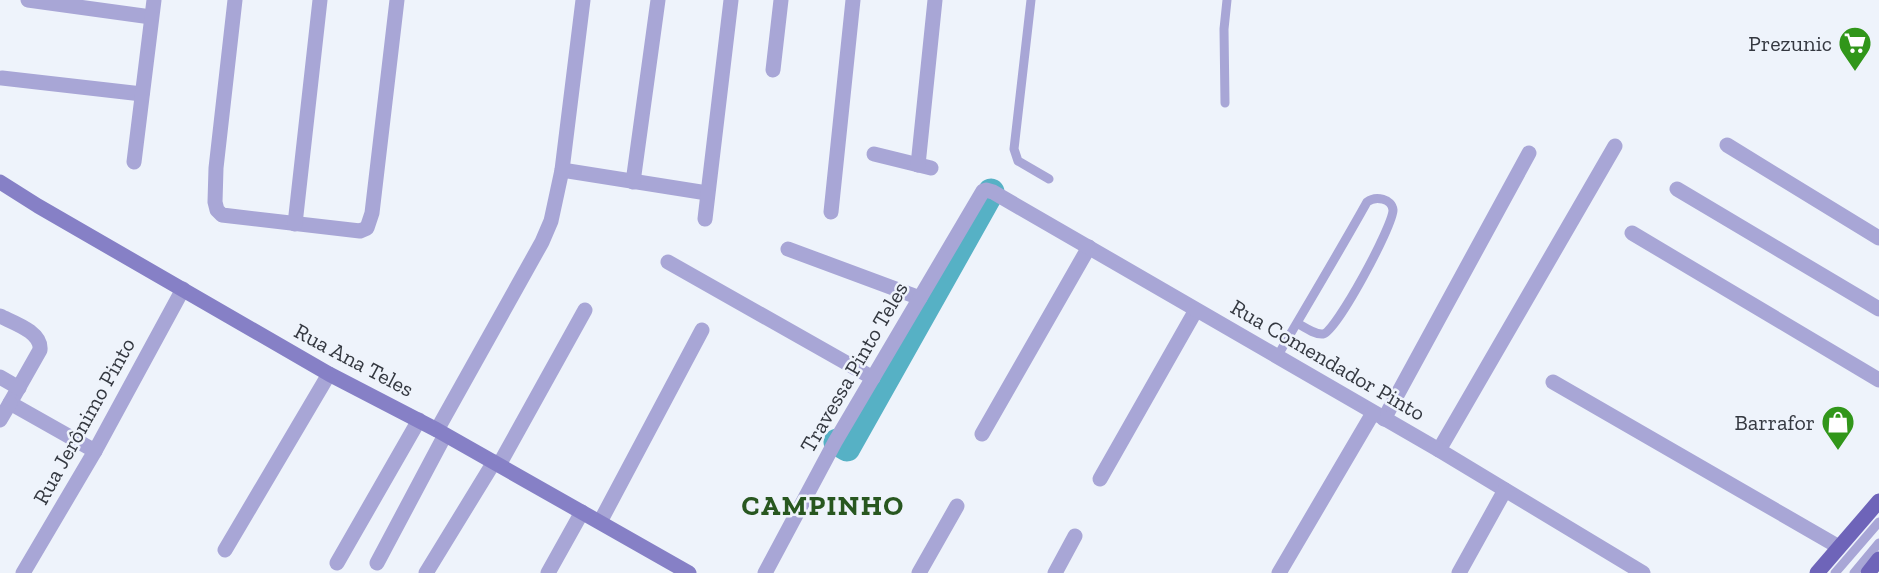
<svg xmlns="http://www.w3.org/2000/svg" width="1879" height="573" font-family="'Zilla Slab',serif">
  <style>
    .lines { fill: none; stroke-linecap: round; stroke-linejoin: round }
    .river { stroke: #56b1c5; stroke-width: 27 }
    .lane { stroke: #a8a6d6; stroke-width: 9 }
    .street { stroke: #a8a6d6; stroke-width: 15 }
    .secondary { stroke: #8680c6; stroke-width: 15 }
    .primary { stroke: #6e64b9; stroke-width: 15 }
    .labels { text-anchor: middle; dominant-baseline: central; stroke-width: 5; stroke-linejoin: round; paint-order: stroke }
    .poi-label { font-size: 22px; fill: #343840; stroke: #eef3fb; text-anchor: end }
    .street-label { font-size: 22px; fill: #343840; stroke: #eef3fb }
    .district-label { font-size: 28px; font-weight: bold; letter-spacing: 1.5px; fill: #285720; stroke: #eef3fb }
  </style>
  <rect width="100%" height="100%" fill="#eef3fb"/>
  <g class="lines">
    <!-- river -->
    <polyline class="river" points="837,442 847,448 991,192"/>
    <!-- lane -->
    <g class="lane">
      <polyline points="1031,0 1014,149 1018,161 1049,179"/>
      <polyline points="1225,103 1224,29 1227,0"/>
      <path d="M1277 357C1307 305 1338 254 1367 202 1376 195 1392 199 1393 210 1393 226 1336 332 1323 334 1315 335 1304 327 1297 323"/>
      <polyline points="1835,573 1879,522"/>
      <polyline points="1854,573 1879,543"/>
    </g>
    <!-- street -->
    <g class="street">
      <polyline points="28,0 151,17"/>
      <polyline points="235,0 216,168 215,202 217,210 222,215 360,231 367,228 372,213 397,0"/>
      <polyline points="773,70 781,0"/>
      <polyline points="2,78 142,94"/>
      <polyline points="1727,145 1879,238"/>
      <polyline points="874,154 931,168"/>
      <polyline points="134,162 154,0"/>
      <polyline points="918,165 935,0"/>
      <polyline points="562,170 707,193"/>
      <polyline points="633,182 658,0"/>
      <polyline points="1677,189 1879,309"/>
      <polyline points="831,212 853,0"/>
      <polyline points="705,219 731,0"/>
      <polyline points="295,224 320,0"/>
      <polyline points="1632,233 1879,380"/>
      <polyline points="788,249 920,298"/>
      <polyline points="668,262 873,378"/>
      <path d="M0 316C14 323 42 332 40 350L10 403 95 451"/>
      <polyline points="0,377 19,388"/>
      <polyline points="1553,382 1839,547"/>
      <polyline points="1384,419 1529,153"/>
      <polyline points="0,420 10,403"/>
      <polyline points="437,430 542,242 551,221 562,170 583,0"/>
      <polyline points="982,434 1089,247"/>
      <polyline points="1439,450 1615,146"/>
      <polyline points="499,465 585,310"/>
      <polyline points="1100,479 1196,310"/>
      <polyline points="600,522 702,330"/>
      <polyline points="225,550 329,374"/>
      <polyline points="337,563 419,420"/>
      <polyline points="377,563 445,435"/>
      <polyline points="23,573 95,451 183,289"/>
      <polyline points="426,573 494,462"/>
      <polyline points="548,573 582,512"/>
      <polyline points="765,573 835,442 983,191 986,190 993,192 1439,450 1643,573"/>
      <polyline points="919,573 957,506"/>
      <polyline points="1055,573 1075,536"/>
      <polyline points="1279,573 1373,413"/>
      <polyline points="1459,573 1505,490"/>
    </g>
    <!-- secondary -->
    <polyline class="secondary" points="0,182 38,206 329,374 437,430 689,573"/>
    <!-- primary -->
    <g class="primary">
      <polyline points="1817,573 1879,501"/>
      <polyline points="1868,573 1879,559"/>
    </g>
  </g>
  <!-- icons -->
  <defs>
    <symbol id="supermarket-pin" viewBox="-11 -11 22 30"><path d="M0 17L-7.5 6A9.5 9.5 0 1 1 7.5 6Z" fill="#31961a" stroke="#eef3fb"/><path d="M-6-5.5h2.5l.6 2H6L4.5 2H-2.5L-4.4-4H-6ZM-1.5 3.2a1.3 1.3 0 1 0 .1 0ZM3 3.2a1.3 1.3 0 1 0 .1 0Z" fill="#fff"/></symbol>
    <symbol id="shop-pin" viewBox="-11 -11 22 30"><path d="M0 17L-7.5 6A9.5 9.5 0 1 1 7.5 6Z" fill="#31961a" stroke="#eef3fb"/><path d="M-5-2.5h2.3a2.7 3.5 0 0 1 5.4 0H5L5.5 6h-11ZM-1.5-2.5h3a1.5 2.3 0 0 0-3 0Z" fill="#fff"/></symbol>
  </defs>
  <g fill-rule="evenodd">
    <use href="#supermarket-pin" x="1836" y="24" width="38" height="52"/>
    <use href="#shop-pin" x="1819" y="403" width="38" height="52"/>
  </g>
  <g class="labels">
    <!-- poi labels -->
    <g class="poi-label">
      <text x="1832" y="43">Prezunic</text>
      <text x="1815" y="422">Barrafor</text>
    </g>
    <!-- street labels -->
    <g class="street-label">
      <text transform="translate(354 360) rotate(28)">Rua Ana Teles</text>
      <text transform="translate(1328 360) rotate(30)">Rua Comendador Pinto</text>
      <text transform="translate(854 367) rotate(-60)">Travessa Pinto Teles</text>
      <text transform="translate(84 421) rotate(-61)">Rua Jerônimo Pinto</text>
    </g>
    <!-- district labels -->
    <g class="district-label">
      <text x="823" y="505">CAMPINHO</text>
    </g>
  </g>
</svg>
